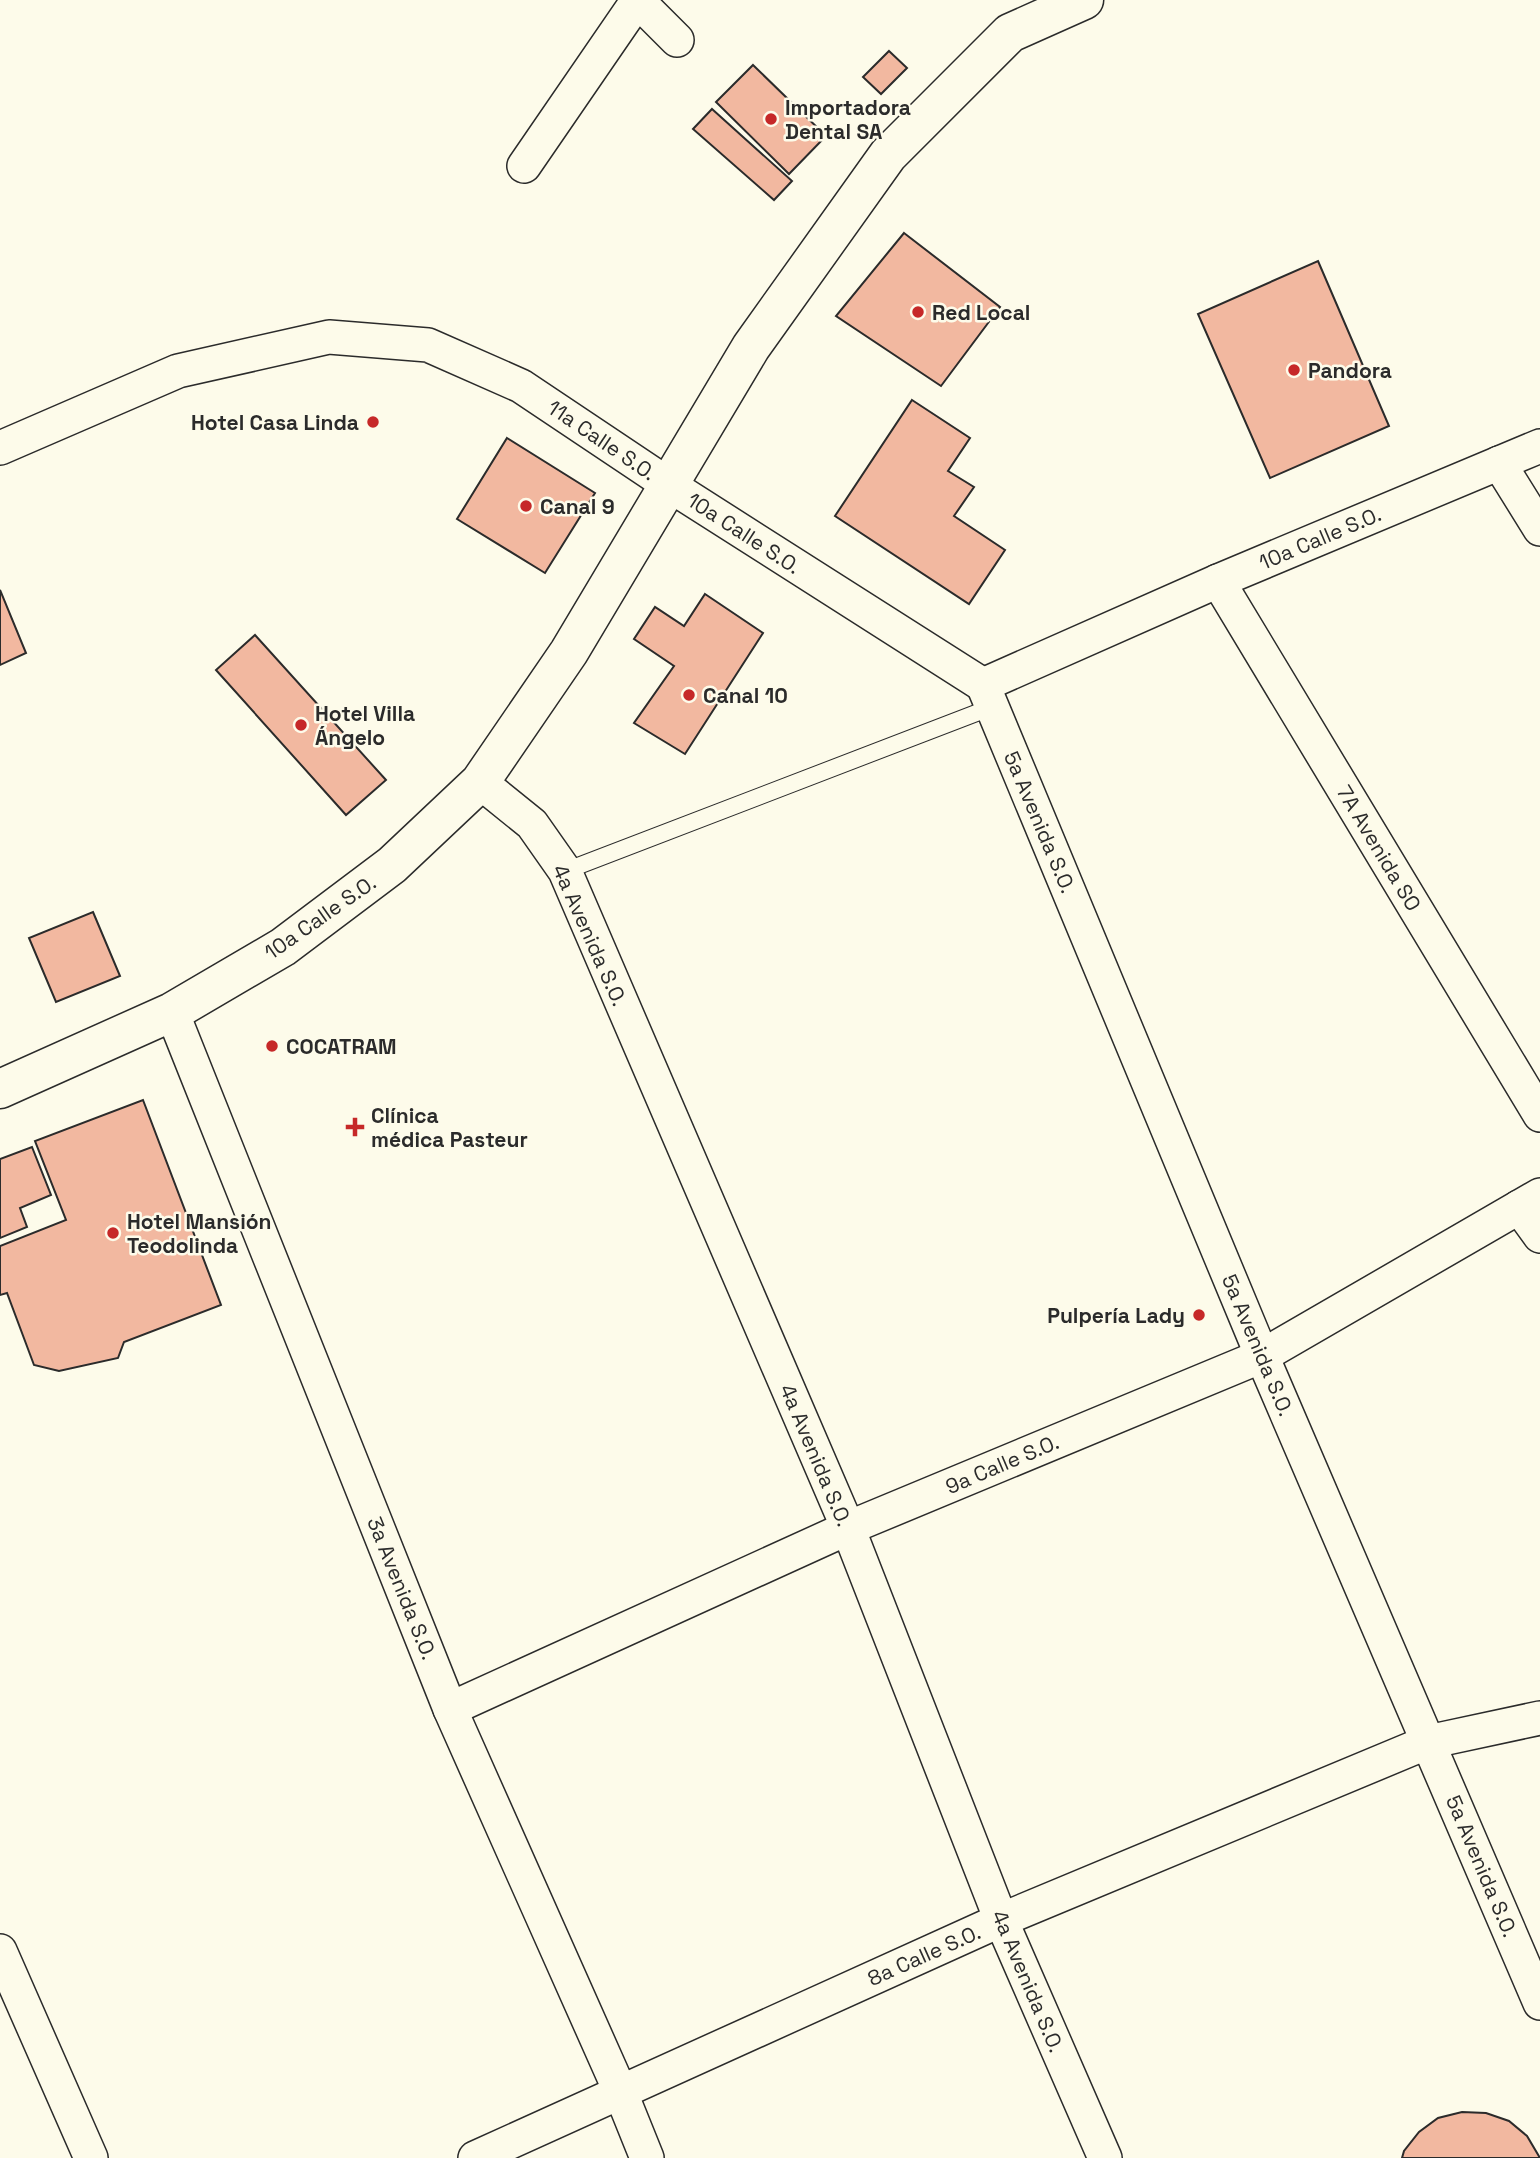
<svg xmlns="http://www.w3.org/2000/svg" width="1540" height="2158" font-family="'Space Grotesk',sans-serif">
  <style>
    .building { fill: #f2b8a0; stroke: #2b2b2b; stroke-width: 2 }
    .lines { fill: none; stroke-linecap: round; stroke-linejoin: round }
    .lane-casing { stroke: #2b2b2b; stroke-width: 18 }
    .street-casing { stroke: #2b2b2b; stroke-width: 36 }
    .secondary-casing { stroke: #2b2b2b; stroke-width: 41 }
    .lane { stroke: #fdfbea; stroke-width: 16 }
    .street { stroke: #fdfbea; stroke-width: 33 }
    .secondary { stroke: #fdfbea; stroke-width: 38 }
    .poi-dot { fill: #c62828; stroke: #fdfbea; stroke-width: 2.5 }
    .labels { text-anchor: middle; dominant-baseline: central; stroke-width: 5; stroke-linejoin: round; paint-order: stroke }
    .poi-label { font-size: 21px; font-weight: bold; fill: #2b2b2b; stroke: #fdfbea; text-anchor: start }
    .street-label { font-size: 21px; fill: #2b2b2b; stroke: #fdfbea }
  </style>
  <rect width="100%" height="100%" fill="#fdfbea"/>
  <!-- building -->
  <g class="building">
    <polygon points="889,51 907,68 881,94 863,77"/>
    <polygon points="753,65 826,136 789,174 716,102"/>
    <polygon points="712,109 792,181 774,200 693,129"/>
    <polygon points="904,233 1000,307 941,386 836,316"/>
    <polygon points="1318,261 1389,426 1270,478 1198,314"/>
    <polygon points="912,400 970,438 948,471 974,487 954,516 1005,550 969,604 835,516"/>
    <polygon points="507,438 595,493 545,573 457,519"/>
    <polygon points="0,590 26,653 0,665"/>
    <polygon points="705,594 763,633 685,754 634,723 674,666 634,639 655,607 684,626"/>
    <polygon points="255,635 386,780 346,815 216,670"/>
    <polygon points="93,912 120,976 56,1002 29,938"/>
    <polygon points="143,1100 221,1305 124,1342 118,1358 59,1371 34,1365 7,1293 0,1295 0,1246 66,1220 35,1141"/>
    <polygon points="32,1147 51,1195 20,1208 27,1227 0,1238 0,1159"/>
    <polygon points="1462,2112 1486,2113 1509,2121 1527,2136 1540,2158 1402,2158 1404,2151 1419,2132 1438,2118"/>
  </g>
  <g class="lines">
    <defs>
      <polyline id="lane" points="565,871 992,707"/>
      <g id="street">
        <polyline points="637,0 677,40"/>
        <polyline points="524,166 638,0"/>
        <polyline points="0,448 178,371 329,337 428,345 521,386 669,485 983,685"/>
        <polyline points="1499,463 1540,529"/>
        <polyline points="1218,581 1540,1115"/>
        <polyline points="983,685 1262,1356 1540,2003"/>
        <polyline points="983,685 1218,581 1540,446"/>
        <polyline points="480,782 532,824 565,871 848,1528 1001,1920 1105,2158"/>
        <polyline points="172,1012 450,1709 620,2091 647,2158"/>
        <polyline points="1519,1207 1540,1236"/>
        <polyline points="450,1709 848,1528 1262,1356 1540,1195"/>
        <polyline points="0,1951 91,2158"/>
        <polyline points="475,2158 1001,1920 1428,1742 1540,1718"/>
      </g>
      <polyline id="secondary" points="0,1089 172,1012 283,947 392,865 480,782 569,652 751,347 888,155 1010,33 1084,0"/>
    </defs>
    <!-- lane casing -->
    <use href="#lane" class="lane-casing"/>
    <!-- street casing -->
    <use href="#street" class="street-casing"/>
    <!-- secondary casing -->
    <use href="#secondary" class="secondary-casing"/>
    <!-- lane -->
    <use href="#lane" class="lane"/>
    <!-- street -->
    <use href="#street" class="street"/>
    <!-- secondary -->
    <use href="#secondary" class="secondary"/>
  </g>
  <!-- markers -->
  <g class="poi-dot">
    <circle cx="771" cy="119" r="7"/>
    <circle cx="918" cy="312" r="7"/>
    <circle cx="1294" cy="370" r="7"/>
    <circle cx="373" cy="422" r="7"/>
    <circle cx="526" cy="506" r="7"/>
    <circle cx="689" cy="695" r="7"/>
    <circle cx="301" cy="725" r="7"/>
    <circle cx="272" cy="1046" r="7"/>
    <path d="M351.5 1116.5h7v7h7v7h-7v7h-7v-7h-7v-7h7z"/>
    <circle cx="113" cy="1233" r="7"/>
    <circle cx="1199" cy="1315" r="7"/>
  </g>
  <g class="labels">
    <!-- poi labels -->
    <g class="poi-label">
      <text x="785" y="107">Importadora<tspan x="785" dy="24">Dental SA</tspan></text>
      <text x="932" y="312">Red Local</text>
      <text x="1308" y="370">Pandora</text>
      <text x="359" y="422" text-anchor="end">Hotel Casa Linda</text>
      <text x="540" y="506">Canal 9</text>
      <text x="703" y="695">Canal 10</text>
      <text x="315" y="713">Hotel Villa<tspan x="315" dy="24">Ángelo</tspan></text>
      <text x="286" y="1046">COCATRAM</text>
      <text x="371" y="1115">Clínica<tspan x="371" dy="24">médica Pasteur</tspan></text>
      <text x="127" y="1221">Hotel Mansión<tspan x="127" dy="24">Teodolinda</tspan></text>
      <text x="1185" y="1315" text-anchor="end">Pulpería Lady</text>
    </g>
    <!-- street labels -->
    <g class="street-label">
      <text transform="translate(602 440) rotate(34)">11a Calle S.O.</text>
      <text transform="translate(744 533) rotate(33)">10a Calle S.O.</text>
      <text transform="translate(1320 538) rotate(-23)">10a Calle S.O.</text>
      <text transform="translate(1040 822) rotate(67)">5a Avenida S.O.</text>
      <text transform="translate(1379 848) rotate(59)">7A Avenida SO</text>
      <text transform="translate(320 917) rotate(-35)">10a Calle S.O.</text>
      <text transform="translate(590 935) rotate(66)">4a Avenida S.O.</text>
      <text transform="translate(1258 1345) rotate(67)">5a Avenida S.O.</text>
      <text transform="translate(816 1455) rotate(67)">4a Avenida S.O.</text>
      <text transform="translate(1002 1464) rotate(-23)">9a Calle S.O.</text>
      <text transform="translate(402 1588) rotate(68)">3a Avenida S.O.</text>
      <text transform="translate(1482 1866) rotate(67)">5a Avenida S.O.</text>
      <text transform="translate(924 1955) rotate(-24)">8a Calle S.O.</text>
      <text transform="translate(1028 1981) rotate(67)">4a Avenida S.O.</text>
    </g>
  </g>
</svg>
